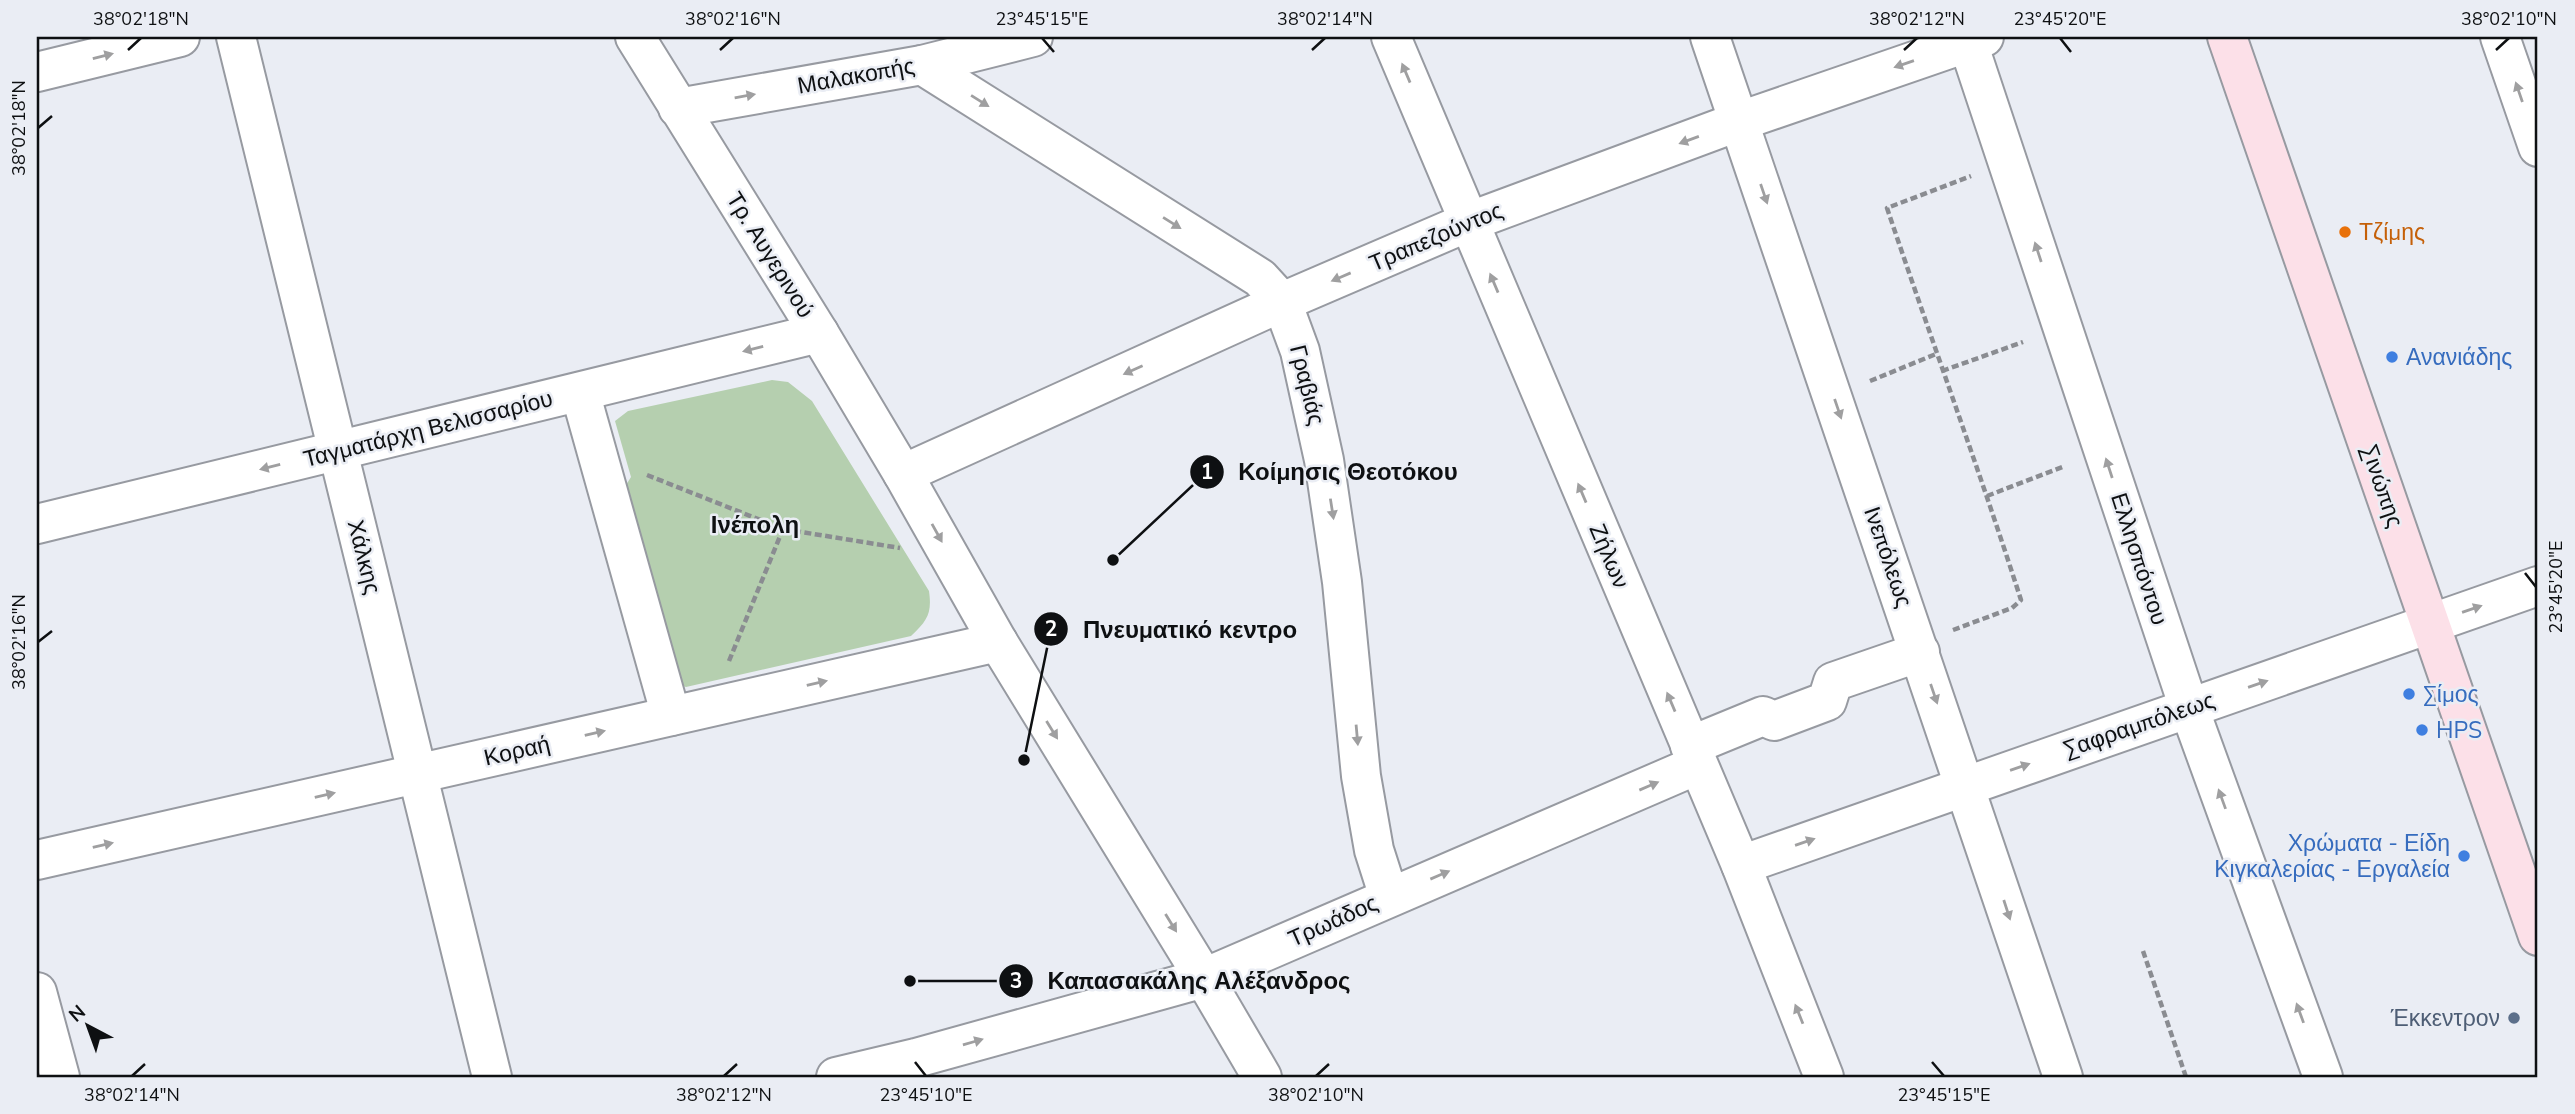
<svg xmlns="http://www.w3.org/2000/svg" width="2575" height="1114" font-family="'Nunito Sans',sans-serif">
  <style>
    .green { fill: #b5cfaf }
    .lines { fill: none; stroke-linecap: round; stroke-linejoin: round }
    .street-casing { stroke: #979aa1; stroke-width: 42 }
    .secondary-casing { stroke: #979aa1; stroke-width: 42 }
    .path { stroke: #8a8c91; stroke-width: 4.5; stroke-dasharray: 7 3.5; stroke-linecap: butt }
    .street { stroke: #fff; stroke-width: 38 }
    .secondary { stroke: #fce0e8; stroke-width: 38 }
    .oneway { fill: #9f9fa0 }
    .ticks { fill: none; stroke: #0e1012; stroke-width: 2.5 }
    .food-dot { fill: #e8710a; stroke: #eaedf4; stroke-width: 2.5 }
    .shop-dot { fill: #3f7fe0; stroke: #eaedf4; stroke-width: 2.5 }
    .service-dot { fill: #5c6f8a; stroke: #eaedf4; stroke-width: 2.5 }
    .labels { text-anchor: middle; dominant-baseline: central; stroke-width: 5; stroke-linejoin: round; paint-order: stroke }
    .street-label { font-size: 23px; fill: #0e1012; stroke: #eaedf4 }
    .food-label { font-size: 23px; fill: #c56008; stroke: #eaedf4; text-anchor: start }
    .shop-label { font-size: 23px; fill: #366cbe; stroke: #eaedf4; text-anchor: start }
    .service-label { font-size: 23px; fill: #4e5e75; stroke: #eaedf4; text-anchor: end }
    .neighbourhood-label { font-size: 24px; font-weight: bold; fill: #0e1012; stroke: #eaedf4 }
    .leader { fill: none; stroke: #0e1012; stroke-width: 2.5 }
    .callout-dot { fill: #0e1012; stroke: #eaedf4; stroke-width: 2.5 }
    .mark-label { font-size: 21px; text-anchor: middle; font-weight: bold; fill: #fff }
    .callout-label { font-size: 24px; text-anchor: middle; font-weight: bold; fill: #0e1012; stroke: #eaedf4; stroke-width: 5; stroke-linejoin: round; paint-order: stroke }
    .neatline { fill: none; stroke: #0e1012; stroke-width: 2.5 }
    .ticks-label { font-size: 18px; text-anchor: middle; fill: #0e1012 }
  </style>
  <rect width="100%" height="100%" fill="#eaedf4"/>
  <!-- green -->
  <path class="green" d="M772 380 788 382 812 401 929 591C932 613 928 620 911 636L686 687 669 681 621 493 631 477 615 421 628 411Z"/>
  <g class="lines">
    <defs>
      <g id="street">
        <polyline points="236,37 492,1077"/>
        <polyline points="635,37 819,333 903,474 998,642 1204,978 1262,1077"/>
        <polyline points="1391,37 1741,865 1824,1077"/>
        <polyline points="1710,37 2063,1077"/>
        <polyline points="1966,37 2189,708 2323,1077"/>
        <polyline points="2500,37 2538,147"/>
        <polyline points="922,65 1260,278 1282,302 1300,351 1324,460 1342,582 1361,776 1374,850 1389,897"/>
        <polyline points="37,72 180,37"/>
        <polyline points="678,108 922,65 1033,37"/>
        <polyline points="580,392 671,716"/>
        <polyline points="903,474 1282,302 1468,222 1740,121 1984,37"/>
        <polyline points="37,524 819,333"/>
        <polyline points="1690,746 1763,716 1774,721 1827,701 1833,682 1920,652"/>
        <polyline points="37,860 998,642"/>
        <polyline points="1741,865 2538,586"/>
        <polyline points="37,992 60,1077"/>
        <polyline points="836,1077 916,1058 1204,978 1697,765"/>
      </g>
      <polyline id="secondary" points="2227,37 2538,936"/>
    </defs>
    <!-- street casing -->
    <use href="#street" class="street-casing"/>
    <!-- secondary casing -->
    <use href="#secondary" class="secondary-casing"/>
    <!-- path -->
    <g class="path">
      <polyline points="1942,371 2023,342"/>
      <polyline points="1870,381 1936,354"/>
      <polyline points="647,475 783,529 900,548"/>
      <polyline points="1987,496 2065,466"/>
      <path d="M1953 630 2012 608 2021 600C1979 469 1931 339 1887 208L1971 176"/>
      <polyline points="729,661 783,529"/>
      <polyline points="2143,951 2186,1077"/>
    </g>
    <!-- street -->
    <use href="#street" class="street"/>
    <!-- secondary -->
    <use href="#secondary" class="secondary"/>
  </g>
  <!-- one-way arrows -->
  <defs><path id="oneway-solid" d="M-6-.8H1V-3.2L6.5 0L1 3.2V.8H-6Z" transform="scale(1.75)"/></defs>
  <g class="oneway">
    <use href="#oneway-solid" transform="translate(103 56) rotate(-14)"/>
    <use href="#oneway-solid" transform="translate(1904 64) rotate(161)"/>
    <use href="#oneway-solid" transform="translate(1406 73) rotate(-113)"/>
    <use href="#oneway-solid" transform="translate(2519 92) rotate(-109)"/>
    <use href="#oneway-solid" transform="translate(745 96) rotate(-10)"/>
    <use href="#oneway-solid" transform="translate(980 101) rotate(32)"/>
    <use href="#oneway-solid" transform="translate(1689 140) rotate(160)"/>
    <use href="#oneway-solid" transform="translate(1764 194) rotate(71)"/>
    <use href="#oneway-solid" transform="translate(1172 223) rotate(32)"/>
    <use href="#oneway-solid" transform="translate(2038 252) rotate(-108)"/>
    <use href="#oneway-solid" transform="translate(1341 277) rotate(157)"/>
    <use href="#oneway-solid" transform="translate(1494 283) rotate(-113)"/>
    <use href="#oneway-solid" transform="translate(753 349) rotate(166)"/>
    <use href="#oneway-solid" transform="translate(1133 370) rotate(156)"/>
    <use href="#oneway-solid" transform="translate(1838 409) rotate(71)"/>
    <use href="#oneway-solid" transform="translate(270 467) rotate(166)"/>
    <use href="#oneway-solid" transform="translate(2109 468) rotate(-108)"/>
    <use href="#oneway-solid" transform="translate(1582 493) rotate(-113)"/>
    <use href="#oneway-solid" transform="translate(1332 509) rotate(81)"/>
    <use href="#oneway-solid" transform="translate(937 533) rotate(61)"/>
    <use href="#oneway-solid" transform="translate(2472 609) rotate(-19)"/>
    <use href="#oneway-solid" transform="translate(817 683) rotate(-13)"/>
    <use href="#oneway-solid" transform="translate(2258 684) rotate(-19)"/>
    <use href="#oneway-solid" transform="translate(1934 694) rotate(71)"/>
    <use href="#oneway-solid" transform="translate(1671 702) rotate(-113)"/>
    <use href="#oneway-solid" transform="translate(1052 730) rotate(58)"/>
    <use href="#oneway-solid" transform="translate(595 733) rotate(-13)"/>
    <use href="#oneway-solid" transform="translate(1357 735) rotate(85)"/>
    <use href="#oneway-solid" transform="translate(2020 767) rotate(-19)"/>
    <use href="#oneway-solid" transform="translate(1649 786) rotate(-23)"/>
    <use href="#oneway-solid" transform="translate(325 795) rotate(-13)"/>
    <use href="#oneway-solid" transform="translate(2222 799) rotate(-110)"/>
    <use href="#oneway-solid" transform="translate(1805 842) rotate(-19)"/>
    <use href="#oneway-solid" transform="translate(103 845) rotate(-13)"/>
    <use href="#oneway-solid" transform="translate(1440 875) rotate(-23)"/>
    <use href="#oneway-solid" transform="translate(2007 910) rotate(72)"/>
    <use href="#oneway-solid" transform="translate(1171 923) rotate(58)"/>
    <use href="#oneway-solid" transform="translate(2300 1013) rotate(-110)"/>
    <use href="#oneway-solid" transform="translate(1799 1014) rotate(-112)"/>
    <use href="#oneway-solid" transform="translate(973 1042) rotate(-16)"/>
  </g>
  <!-- ticks -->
  <path class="ticks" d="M1042 38 1054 52M2060 38 2071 52M128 50 141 38M720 50 733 38M1312 50 1325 38M1904 50 1917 38M2496 50 2509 38M38 128 52 116M2525 573 2536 587M38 642 52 631M915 1062 926 1076M1932 1062 1944 1076M132 1076 145 1064M724 1076 737 1064M1316 1076 1329 1064"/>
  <!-- markers -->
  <circle class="food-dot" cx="2345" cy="232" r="7"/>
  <g class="shop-dot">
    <circle cx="2392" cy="357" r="7"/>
    <circle cx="2409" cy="694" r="7"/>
    <circle cx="2422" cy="730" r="7"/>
    <circle cx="2464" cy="856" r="7"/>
  </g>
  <circle class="service-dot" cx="2514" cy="1018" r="7"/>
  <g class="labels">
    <!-- street labels -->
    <g class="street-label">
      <text transform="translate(856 76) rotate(-10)">Μαλακοπής</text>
      <text transform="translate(1436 237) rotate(-23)">Τραπεζούντος</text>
      <text transform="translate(770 255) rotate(58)">Τρ. Αυγερινού</text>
      <text transform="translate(1307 385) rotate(76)">Γραβιάς</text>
      <text transform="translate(428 429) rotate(-14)">Ταγματάρχη Βελισσαρίου</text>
      <text transform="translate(2382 486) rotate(71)">Σινώπης</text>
      <text transform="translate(1609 556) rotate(67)">Ζήλων</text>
      <text transform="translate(364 557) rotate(76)">Χάλκης</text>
      <text transform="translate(1888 557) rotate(71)">Ινεπόλεως</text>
      <text transform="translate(2139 559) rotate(72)">Ελλησπόντου</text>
      <text transform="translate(2139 725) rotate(-19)">Σαφραμπόλεως</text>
      <text transform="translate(517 751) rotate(-13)">Κοραή</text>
      <text transform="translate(1333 921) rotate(-24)">Τρωάδος</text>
    </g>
    <!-- food labels -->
    <g class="food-label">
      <text x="2359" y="232">Τζίμης</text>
    </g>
    <!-- shop labels -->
    <g class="shop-label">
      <text x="2406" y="357">Ανανιάδης</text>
      <text x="2423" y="694">Σίμος</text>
      <text x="2436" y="730">HPS</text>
      <text x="2450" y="843" text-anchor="end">Χρώματα - Είδη<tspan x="2450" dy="26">Κιγκαλερίας - Εργαλεία</tspan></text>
    </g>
    <!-- service labels -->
    <g class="service-label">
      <text x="2500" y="1018">Έκκεντρον</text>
    </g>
    <!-- neighbourhood labels -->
    <g class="neighbourhood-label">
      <text x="755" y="525">Ινέπολη</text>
    </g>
  </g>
  <!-- callouts -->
  <path class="leader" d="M1113 560L1207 472M1024 760L1051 629M910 981L1016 981"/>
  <g class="callout-dot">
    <circle cx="1113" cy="560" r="7"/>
    <circle cx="1024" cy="760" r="7"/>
    <circle cx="910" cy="981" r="7"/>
    <circle cx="1207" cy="472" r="18"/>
    <circle cx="1051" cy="629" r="18"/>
    <circle cx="1016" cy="981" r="18"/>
  </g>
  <g class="mark-label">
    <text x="1207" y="479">1</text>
    <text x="1051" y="636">2</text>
    <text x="1016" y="988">3</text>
  </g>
  <g class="callout-label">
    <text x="1348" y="480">Κοίμησις Θεοτόκου</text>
    <text x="1190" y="638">Πνευματικό κεντρο</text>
    <text x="1199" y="989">Καπασακάλης Αλέξανδρος</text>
  </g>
  <!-- border -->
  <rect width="2575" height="1114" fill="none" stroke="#eaedf4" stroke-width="77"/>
  <!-- north arrow -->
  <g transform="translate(88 1026) rotate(319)" stroke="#eaedf4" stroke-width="5" paint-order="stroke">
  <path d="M0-5L12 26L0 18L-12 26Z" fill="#0e1012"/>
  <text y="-10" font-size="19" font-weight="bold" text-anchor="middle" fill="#0e1012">N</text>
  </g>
  <rect x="38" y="38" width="2498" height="1038" class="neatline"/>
  <g class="ticks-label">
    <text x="141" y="25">38°02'18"N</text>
    <text x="733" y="25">38°02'16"N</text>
    <text x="1042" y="25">23°45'15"E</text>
    <text x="1325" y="25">38°02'14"N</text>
    <text x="1917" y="25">38°02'12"N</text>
    <text x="2060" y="25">23°45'20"E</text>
    <text x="2509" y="25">38°02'10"N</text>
    <text transform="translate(19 128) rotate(-90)" y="6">38°02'18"N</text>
    <text transform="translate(2556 587) rotate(-90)" y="6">23°45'20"E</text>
    <text transform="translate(19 642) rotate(-90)" y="6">38°02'16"N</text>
    <text x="132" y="1101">38°02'14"N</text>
    <text x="724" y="1101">38°02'12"N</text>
    <text x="926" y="1101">23°45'10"E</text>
    <text x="1316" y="1101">38°02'10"N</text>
    <text x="1944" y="1101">23°45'15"E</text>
  </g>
</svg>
